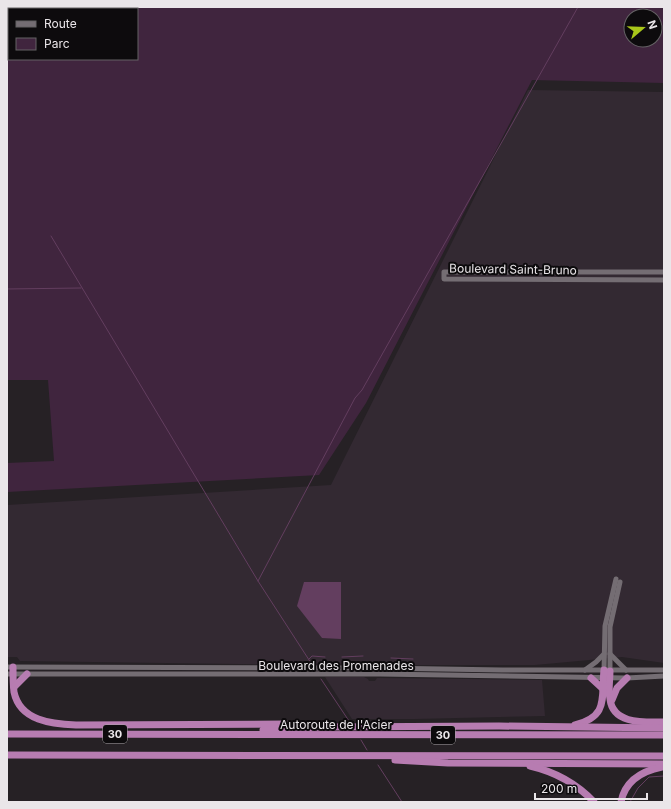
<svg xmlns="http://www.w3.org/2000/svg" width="671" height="809" font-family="Inter,sans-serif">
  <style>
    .built { fill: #332932 }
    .green { fill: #40253e; fill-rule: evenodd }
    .water { fill: #633e5f }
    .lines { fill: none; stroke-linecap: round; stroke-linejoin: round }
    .stream { stroke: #633e5f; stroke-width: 1 }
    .minor { stroke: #746d73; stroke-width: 5 }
    .highway { stroke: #b77cb1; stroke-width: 7 }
    .labels { text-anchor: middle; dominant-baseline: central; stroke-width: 4; stroke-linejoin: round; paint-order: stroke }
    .shield { fill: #0d0b0d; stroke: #a8a4a7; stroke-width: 1 }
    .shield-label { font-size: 11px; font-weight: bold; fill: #eae6e9 }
    .street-label { font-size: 12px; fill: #eae6e9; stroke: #0d0b0d }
  </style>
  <rect width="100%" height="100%" fill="#262125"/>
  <!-- built -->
  <g class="built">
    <polygon points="528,90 664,92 664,663 622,657 535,665 316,665 20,661 17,657 7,657 7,505 331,485"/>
    <polygon points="325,677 364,677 368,679 369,681 375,681 377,678 542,680 545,716 415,719 352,719"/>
  </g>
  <!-- green -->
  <path class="green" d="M14 7H664V83L532 80 366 403 319 475 7 492V463L54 461 48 380H7V17H9V59H137V9H13ZM631 16H655V40H631Z"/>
  <!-- water -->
  <polygon class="water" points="304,582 341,582 341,639 322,638 297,606"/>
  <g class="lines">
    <!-- stream -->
    <g class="stream">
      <polyline points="51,236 258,581 311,663"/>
      <polyline points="7,289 81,288"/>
      <polyline points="258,581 355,398 362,390 578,7"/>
      <polyline points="342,657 363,656"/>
      <polyline points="391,658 413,659"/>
      <polyline points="309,659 312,656 325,657"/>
      <polyline points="321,679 349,721"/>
      <polyline points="361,740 367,750"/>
      <polyline points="378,765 402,802"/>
      <polyline points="630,802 638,788 649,777 664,776"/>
    </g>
    <!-- minor -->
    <g class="minor">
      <polyline points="664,272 444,272 444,279 664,280"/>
      <polyline points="610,654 626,670"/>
      <polyline points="7,667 380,668 502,670 664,670"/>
      <polyline points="585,670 596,662 604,654"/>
      <polyline points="604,670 605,626 616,579"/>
      <polyline points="610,671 610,627 620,582"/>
      <polyline points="7,674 380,674 627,678 664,676"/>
    </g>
    <!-- highway -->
    <g class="highway">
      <path d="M13 667C13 675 13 684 14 692 20 721 52 724 76 725L286 724"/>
      <path d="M610 671C610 680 608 690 610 699 613 725 645 722 664 722"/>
      <polyline points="591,678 603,689"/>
      <polyline points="14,687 27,674"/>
      <polyline points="612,700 617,688 627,678"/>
      <path d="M575 725C609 716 601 699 604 670"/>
      <polyline points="263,730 323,727 499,726 664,728"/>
      <polyline points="7,734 664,735"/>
      <polyline points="7,755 664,756"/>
      <polyline points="395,760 448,763 664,764"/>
      <path d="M530 766C556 772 576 783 594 802"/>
      <path d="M621 802C625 781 642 771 662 767"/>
    </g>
  </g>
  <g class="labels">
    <!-- shield labels -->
    <g class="shield">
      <rect x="103" y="725" width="24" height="18" rx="3"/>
      <rect x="431" y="726" width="24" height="18" rx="3"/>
    </g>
    <g class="shield-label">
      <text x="115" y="734">30</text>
      <text x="443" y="735">30</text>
    </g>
    <!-- street labels -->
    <g class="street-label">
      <text transform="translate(513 269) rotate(1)">Boulevard Saint-Bruno</text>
      <text x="336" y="665">Boulevard des Promenades</text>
      <text x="336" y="724">Autoroute de l'Acier</text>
    </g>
  </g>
  <!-- border -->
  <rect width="671" height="809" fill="none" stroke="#eae6e9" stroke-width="16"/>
  <!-- legend -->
  <rect x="8" y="8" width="130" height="52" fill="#0d0b0d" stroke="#656365"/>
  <rect x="16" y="21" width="20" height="6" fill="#746d73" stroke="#656365"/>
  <text x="44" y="28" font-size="12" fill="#eae6e9">Route</text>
  <rect x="16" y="38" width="20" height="12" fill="#40253e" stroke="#656365"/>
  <text x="44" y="48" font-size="12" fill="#eae6e9">Parc</text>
  <!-- north arrow -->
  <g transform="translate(643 28) rotate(71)"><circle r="19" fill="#0d0b0d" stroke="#656365"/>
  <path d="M0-3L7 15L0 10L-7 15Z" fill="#a9c71a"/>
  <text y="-6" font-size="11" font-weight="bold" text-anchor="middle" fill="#eae6e9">N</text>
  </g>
  <!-- scale -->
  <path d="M535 793v6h112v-6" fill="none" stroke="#eae6e9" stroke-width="2"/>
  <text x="541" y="793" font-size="12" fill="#eae6e9" stroke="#0d0b0d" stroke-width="3" paint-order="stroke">200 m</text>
</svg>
